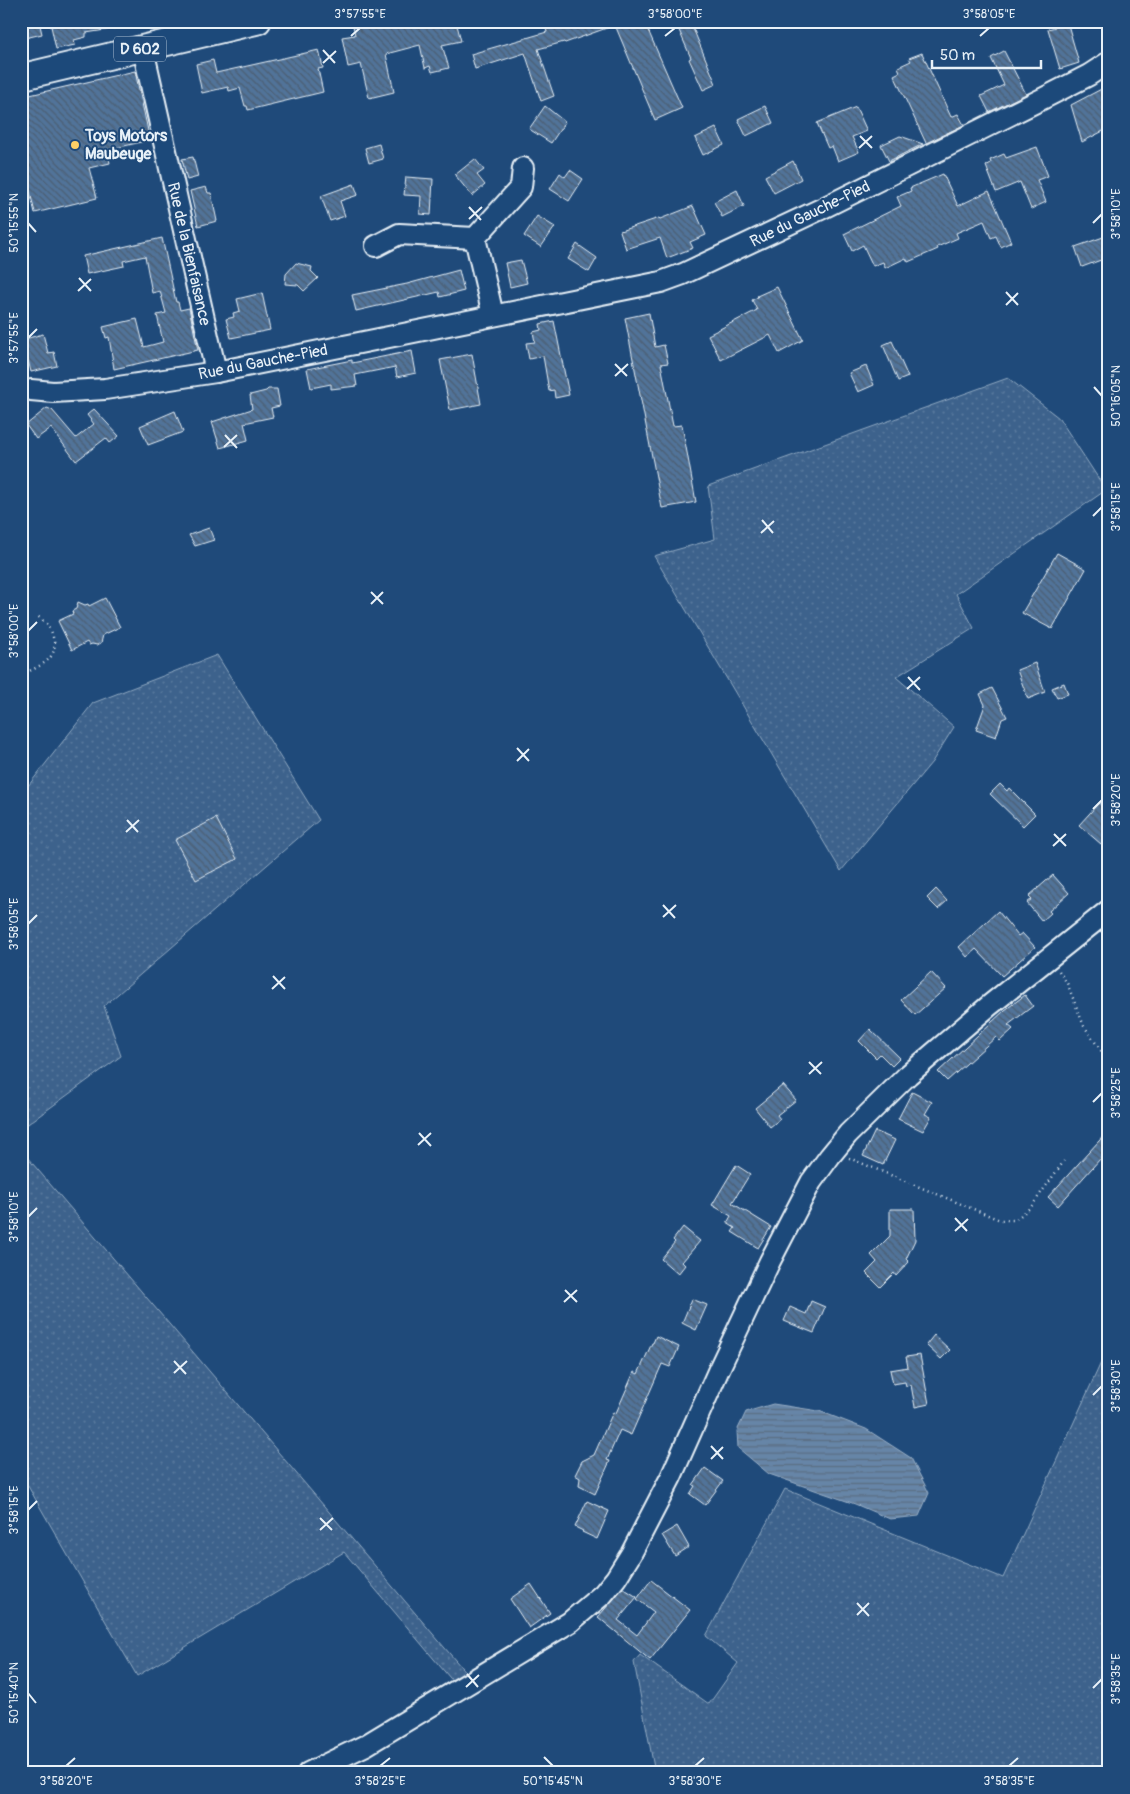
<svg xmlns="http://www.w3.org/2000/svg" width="1130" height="1794" font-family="Pangolin,sans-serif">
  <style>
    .grass { fill: url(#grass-dots); stroke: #92aac2 }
    .water { fill: url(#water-rules); stroke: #9ab0c7 }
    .building { fill: url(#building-back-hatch); stroke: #e8f1f8 }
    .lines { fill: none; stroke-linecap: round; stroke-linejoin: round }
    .minor-casing { stroke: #e8f1f8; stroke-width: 24 }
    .major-casing { stroke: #e8f1f8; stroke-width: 29 }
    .path { stroke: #e8f1f8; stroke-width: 2.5; stroke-dasharray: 1 4; stroke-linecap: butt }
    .minor { stroke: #1f4a7a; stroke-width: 20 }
    .major { stroke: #1f4a7a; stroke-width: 25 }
    .ticks { fill: none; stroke: #e8f1f8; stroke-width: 2 }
    .poi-dot { fill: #ffd166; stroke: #1f4a7a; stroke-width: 2 }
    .labels { text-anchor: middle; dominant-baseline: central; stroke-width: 4; stroke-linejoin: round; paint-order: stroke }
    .shield { fill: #1f4a7a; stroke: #acbfd2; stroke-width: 1 }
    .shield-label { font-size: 15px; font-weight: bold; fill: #e8f1f8 }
    .poi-label { font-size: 16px; font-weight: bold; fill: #e8f1f8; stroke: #1f4a7a; text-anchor: start }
    .street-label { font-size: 16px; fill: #e8f1f8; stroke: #1f4a7a }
    .neatline { fill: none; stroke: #e8f1f8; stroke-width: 2 }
    .ticks-label { font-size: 12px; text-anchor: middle; fill: #e8f1f8 }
  </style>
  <defs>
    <pattern id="grass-dots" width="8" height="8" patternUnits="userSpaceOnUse" patternTransform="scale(1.25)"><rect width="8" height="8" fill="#3c628c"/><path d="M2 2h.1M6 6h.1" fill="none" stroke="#58799d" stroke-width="1.8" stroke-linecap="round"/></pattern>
    <pattern id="water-rules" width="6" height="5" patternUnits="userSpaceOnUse" patternTransform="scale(1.25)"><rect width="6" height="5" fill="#6685a7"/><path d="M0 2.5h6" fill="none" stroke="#596d82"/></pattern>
    <pattern id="building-back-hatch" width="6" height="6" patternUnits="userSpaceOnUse" patternTransform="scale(1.25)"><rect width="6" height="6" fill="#517399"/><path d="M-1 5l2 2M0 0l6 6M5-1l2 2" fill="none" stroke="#4c5e72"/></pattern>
  </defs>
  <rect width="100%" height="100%" fill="#1f4a7a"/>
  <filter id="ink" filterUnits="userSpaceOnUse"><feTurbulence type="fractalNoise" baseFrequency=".02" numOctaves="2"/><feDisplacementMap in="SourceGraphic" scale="10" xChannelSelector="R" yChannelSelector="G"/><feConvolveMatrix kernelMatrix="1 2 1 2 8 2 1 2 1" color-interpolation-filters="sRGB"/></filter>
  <g filter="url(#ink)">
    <!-- grass -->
    <g class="grass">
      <polygon points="1008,378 1059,418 1106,490 956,594 974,628 896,677 954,727 932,762 841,871 654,556 715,539 708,486"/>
      <polygon points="217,655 319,820 104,1006 121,1056 21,1129 21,795 93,703"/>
      <polygon points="21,1150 467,1674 455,1684 344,1552 137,1676 21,1474"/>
      <polygon points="1109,1345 1109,1773 655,1773 634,1662 640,1655 709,1704 738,1663 706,1636 785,1489 1003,1578"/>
    </g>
    <!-- water -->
    <polygon class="water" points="773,1404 819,1411 866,1429 911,1458 929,1493 919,1516 890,1519 855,1504 769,1474 738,1448 737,1431 746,1412"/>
    <!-- building -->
    <g class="building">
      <polygon points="21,21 39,21 42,34 21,39"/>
      <polygon points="62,21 117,21 118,28 86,33 86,37 74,40 75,45 56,49 51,26 63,24"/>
      <polygon points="352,21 456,21 461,41 442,45 449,68 432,72 430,66 425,68 420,45 386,54 394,92 369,98 361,64 348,67 342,37 355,35"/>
      <polygon points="544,21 644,21 682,108 655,120 615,25 565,43 564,42 538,49 554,96 541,101 525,53 475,69 471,54 547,32"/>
      <polygon points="675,21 690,21 716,84 703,90 689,59 691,58"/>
      <polygon points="1053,21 1067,21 1079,63 1060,69 1048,29 1055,27"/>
      <polygon points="319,50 323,68 318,69 323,92 248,110 247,106 245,106 240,88 229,91 228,87 202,93 196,64 213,60 216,73"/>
      <polygon points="1004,51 1026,94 989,112 981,96 1004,85 991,58"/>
      <polygon points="922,53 951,117 958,114 964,125 926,143 894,75 900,72 898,67 911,61 909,58"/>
      <polygon points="135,71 150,140 107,150 110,163 89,168 97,198 35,213 27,179 21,180 21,97"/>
      <polygon points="1109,85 1109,128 1082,142 1071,105"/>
      <polygon points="545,106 565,122 551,143 529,129"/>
      <polygon points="765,106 773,123 746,136 738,119"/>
      <polygon points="856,107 867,131 852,137 859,152 838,161 832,146 828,148 817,123"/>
      <polygon points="716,128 724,145 703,155 695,138"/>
      <polygon points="900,136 923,144 889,161 881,145"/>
      <polygon points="379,144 383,159 369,163 365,148"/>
      <polygon points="1037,147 1048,176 1037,180 1046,202 1031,209 1020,182 996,192 986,166 991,163 990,160 1004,154 1006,158"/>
      <polygon points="193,157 198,177 187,180 182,159"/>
      <polygon points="475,159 484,170 477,175 485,185 472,196 455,175"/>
      <polygon points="793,161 801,179 774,193 765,176"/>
      <polygon points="570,170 583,179 569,201 550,189 560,173 565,177"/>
      <polygon points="943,174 958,206 989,191 1011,242 1001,247 996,236 991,238 984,221 956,233 958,238 937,247 938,249 908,262 906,258 885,268 883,262 873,266 863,245 852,251 844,234 901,206 897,197 911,191 910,188"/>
      <polygon points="406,177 433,179 431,215 420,214 421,196 404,195"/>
      <polygon points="354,184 358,195 340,201 345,216 330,221 321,196"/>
      <polygon points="206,187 208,193 211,193 217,221 198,226 190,191"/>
      <polygon points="737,190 744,206 722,217 714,202"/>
      <polygon points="693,206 706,235 690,242 693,248 667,258 660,238 626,249 620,231 659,218 660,219"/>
      <polygon points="537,216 555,227 541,247 524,236"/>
      <polygon points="1109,235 1109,257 1082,267 1075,247"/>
      <polygon points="162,238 176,302 178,302 180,310 189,308 198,350 114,369 109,337 106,338 103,327 137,319 144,347 163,342 157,315 166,313 160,291 152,293 145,256 123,261 124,266 87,274 83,256"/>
      <polygon points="577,244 597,258 589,272 568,259"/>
      <polygon points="521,260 527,283 510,287 505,263"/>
      <polygon points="296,263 312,267 311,271 318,278 304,291 298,285 285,284 286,274"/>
      <polygon points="459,270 464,291 440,297 439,292 356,311 352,295 407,284"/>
      <polygon points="777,287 803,340 779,353 770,335 721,360 708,335 757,310 752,300 758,297 757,296"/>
      <polygon points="262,293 270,330 231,338 226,319 234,317 233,313 240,311 237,299"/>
      <polygon points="649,313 655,347 664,345 668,363 661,364 673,426 682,425 696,502 662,508 625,318"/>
      <polygon points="554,321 569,395 555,398 554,390 549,391 543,356 529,359 526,343 535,342 533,332 541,330 540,324"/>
      <polygon points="43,334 48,353 54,352 57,366 31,372 26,352 21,354 21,340"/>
      <polygon points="892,341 908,377 898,381 883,345"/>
      <polygon points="412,351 416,373 397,377 395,367 355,375 357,386 331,389 331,384 311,388 307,369 352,360 352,363"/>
      <polygon points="472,354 481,404 450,410 440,360"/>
      <polygon points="866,366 874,385 858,392 849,373"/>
      <polygon points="268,389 277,389 280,406 271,408 273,417 244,423 248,440 220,448 212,422 252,409 250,395 266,391"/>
      <polygon points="47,408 52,410 76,438 94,424 87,415 94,409 119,436 110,443 106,438 76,461 51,428 36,439 26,425"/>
      <polygon points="175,411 183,432 148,445 140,426"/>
      <polygon points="209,528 214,540 195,546 189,535"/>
      <polygon points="1057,553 1086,569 1052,629 1022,613"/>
      <polygon points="105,598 120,627 103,635 101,643 97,645 92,644 89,645 87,642 72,650 58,621 73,614 72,611 76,609 78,602 85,605 88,604 89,606"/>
      <polygon points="1035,663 1045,692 1028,699 1017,670"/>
      <polygon points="1064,683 1068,694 1057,698 1052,688"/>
      <polygon points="992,688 1007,717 1002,719 996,737 976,730 985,705 980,694"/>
      <polygon points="1000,784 1007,791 1009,788 1035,814 1023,826 990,794"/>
      <polygon points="1099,803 1109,813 1109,851 1079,825"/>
      <polygon points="216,818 237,859 196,880 175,840"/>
      <polygon points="1053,875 1069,893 1049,911 1051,913 1042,921 1027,903 1032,899 1029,896"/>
      <polygon points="936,889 947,901 938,909 927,898"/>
      <polygon points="998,911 1018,936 1022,933 1035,947 1002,976 976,949 967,957 959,947"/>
      <polygon points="931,972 946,988 915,1015 901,1000"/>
      <polygon points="1025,995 1033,1006 1008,1025 1013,1029 1000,1041 996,1037 947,1081 938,1072 1005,1010"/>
      <polygon points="870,1029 900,1058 892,1066 880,1054 876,1058 859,1041"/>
      <polygon points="783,1085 796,1100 777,1115 780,1119 770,1127 755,1108"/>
      <polygon points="912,1092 932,1102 925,1114 931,1117 923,1131 898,1119"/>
      <polygon points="1109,1130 1109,1149 1058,1206 1048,1197"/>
      <polygon points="875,1131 895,1140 883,1165 863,1156"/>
      <polygon points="736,1165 750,1174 732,1203 771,1227 758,1248 732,1232 735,1228 727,1223 731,1216 712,1205"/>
      <polygon points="890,1209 914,1209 915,1240 906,1259 909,1262 896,1276 894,1273 880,1287 866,1273 877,1262 871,1255 890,1236"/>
      <polygon points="683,1227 700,1241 682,1262 685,1265 678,1274 661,1259 675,1242 673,1240"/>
      <polygon points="692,1299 707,1305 696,1330 682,1323"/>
      <polygon points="811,1301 825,1307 814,1333 784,1321 790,1307 806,1314"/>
      <polygon points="934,1335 950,1350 941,1359 926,1345"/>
      <polygon points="656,1336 679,1347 670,1367 662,1364 631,1435 620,1430 607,1460 610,1461 595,1494 579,1486 580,1478 575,1475 582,1461 594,1455 613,1412 616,1413 634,1372 638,1374 652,1343 653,1343"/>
      <polygon points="920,1355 929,1404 915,1407 911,1385 906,1386 905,1382 893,1384 890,1370 908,1367 906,1357"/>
      <polygon points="705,1468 723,1481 705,1505 690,1494 695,1486 693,1485"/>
      <polygon points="587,1501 609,1511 597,1539 582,1532 583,1531 575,1527"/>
      <polygon points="677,1526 689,1547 675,1556 662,1535"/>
      <polygon points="651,1580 690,1610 650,1660 598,1617 623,1588 637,1597 618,1620 637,1635 654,1612 637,1599"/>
      <polygon points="531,1584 550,1613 529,1628 510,1599"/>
    </g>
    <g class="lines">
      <defs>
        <g id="minor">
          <polyline points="143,49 216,372"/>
          <polyline points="475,238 493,315"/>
          <polyline points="376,246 399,234 475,238 521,187 523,168"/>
          <polyline points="31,390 53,392 105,389 216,372 661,282 683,274 821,209 1044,98 1089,75 1109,62"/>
          <polyline points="308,1773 366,1745 570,1622 603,1594 616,1578 631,1554 671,1477 719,1369 770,1261 811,1182 830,1156 848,1134 908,1075 990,1005 1109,910"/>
        </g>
        <polyline id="major" points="21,77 258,21"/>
      </defs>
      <!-- minor casing -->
      <use href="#minor" class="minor-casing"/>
      <!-- major casing -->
      <use href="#major" class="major-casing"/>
      <!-- path -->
      <g class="path">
        <path d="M21 675C39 666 60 660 53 637 51 627 44 621 36 615"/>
        <polyline points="1059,971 1067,983 1084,1026 1109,1062"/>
        <polyline points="849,1158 1000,1220 1015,1220 1031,1207 1064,1161"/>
      </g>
      <!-- minor -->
      <use href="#minor" class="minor"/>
      <!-- major -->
      <use href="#major" class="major"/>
    </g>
  </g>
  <!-- ticks -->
  <path class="ticks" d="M351 36 360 28M665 36 675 28M980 36 989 28M323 50 335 63M323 63 336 51M860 136 872 148M859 148 872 136M469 207 481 220M469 219 482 207M28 223 36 232M1093 223 1102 214M79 278 91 291M78 291 91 279M1006 292 1018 305M1006 305 1018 293M28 338 37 329M615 364 627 376M615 376 628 364M1094 387 1102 396M225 435 237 448M224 447 237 435M1093 516 1102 507M762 520 773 533M761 533 774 521M371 592 383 604M371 604 383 592M28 631 37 622M908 677 920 690M907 689 920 677M517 748 529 761M517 761 529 749M1093 809 1102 800M127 820 138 832M126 832 139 820M1054 834 1066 846M1053 846 1066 834M663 905 675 918M663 917 676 905M28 924 37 915M273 976 285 989M272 989 285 977M809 1062 821 1074M809 1074 822 1062M1093 1102 1102 1093M419 1133 431 1146M418 1145 431 1133M28 1217 37 1208M955 1218 967 1231M955 1231 968 1219M565 1290 577 1302M564 1302 577 1290M174 1361 186 1374M174 1373 187 1361M1093 1395 1102 1386M711 1446 723 1459M711 1459 723 1447M28 1510 37 1501M320 1518 332 1530M320 1530 333 1518M857 1603 869 1616M857 1615 869 1603M467 1674 478 1687M466 1687 479 1675M1093 1688 1102 1679M28 1693 36 1703M544 1757 553 1766M66 1766 75 1758M380 1766 390 1758M695 1766 704 1758M1009 1766 1018 1758"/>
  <!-- markers -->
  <circle class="poi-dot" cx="75" cy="145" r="5"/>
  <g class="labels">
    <!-- shield labels -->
    <rect class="shield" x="114" y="36.5" width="52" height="25" rx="4"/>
    <g class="shield-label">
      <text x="140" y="49">D 602</text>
    </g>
    <!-- poi labels -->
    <g class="poi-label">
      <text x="85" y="136">Toys Motors<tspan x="85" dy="18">Maubeuge</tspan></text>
    </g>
    <!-- street labels -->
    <g class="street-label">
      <text transform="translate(810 214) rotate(-26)">Rue du Gauche-Pied</text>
      <text transform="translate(189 254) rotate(77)">Rue de la Bienfaisance</text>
      <text transform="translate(263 362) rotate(-11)">Rue du Gauche-Pied</text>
    </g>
  </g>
  <!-- margin -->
  <rect width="1130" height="1794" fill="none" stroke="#1f4a7a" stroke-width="55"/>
  <!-- scale -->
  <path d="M932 60v8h109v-8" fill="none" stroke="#e8f1f8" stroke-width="2.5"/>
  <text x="940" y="60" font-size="15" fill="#e8f1f8" stroke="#1f4a7a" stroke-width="4" paint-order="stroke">50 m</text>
  <rect x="28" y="28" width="1074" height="1738" class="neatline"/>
  <g class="ticks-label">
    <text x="360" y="18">3°57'55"E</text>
    <text x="675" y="18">3°58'00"E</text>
    <text x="989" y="18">3°58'05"E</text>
    <text transform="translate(1116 214) rotate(-90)" y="4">3°58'10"E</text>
    <text transform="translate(14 223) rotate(-90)" y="4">50°15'55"N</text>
    <text transform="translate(14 338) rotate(-90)" y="4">3°57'55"E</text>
    <text transform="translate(1116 396) rotate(-90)" y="4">50°16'05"N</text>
    <text transform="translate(1116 507) rotate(-90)" y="4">3°58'15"E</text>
    <text transform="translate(14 631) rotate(-90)" y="4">3°58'00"E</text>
    <text transform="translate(1116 800) rotate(-90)" y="4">3°58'20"E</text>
    <text transform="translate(14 924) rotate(-90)" y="4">3°58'05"E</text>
    <text transform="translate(1116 1093) rotate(-90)" y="4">3°58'25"E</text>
    <text transform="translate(14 1217) rotate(-90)" y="4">3°58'10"E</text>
    <text transform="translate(1116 1386) rotate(-90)" y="4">3°58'30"E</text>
    <text transform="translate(14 1510) rotate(-90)" y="4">3°58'15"E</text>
    <text transform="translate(1116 1679) rotate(-90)" y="4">3°58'35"E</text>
    <text transform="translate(14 1693) rotate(-90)" y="4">50°15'40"N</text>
    <text x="66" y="1785">3°58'20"E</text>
    <text x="380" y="1785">3°58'25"E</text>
    <text x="553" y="1785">50°15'45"N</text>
    <text x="695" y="1785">3°58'30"E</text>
    <text x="1009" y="1785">3°58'35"E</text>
  </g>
</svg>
